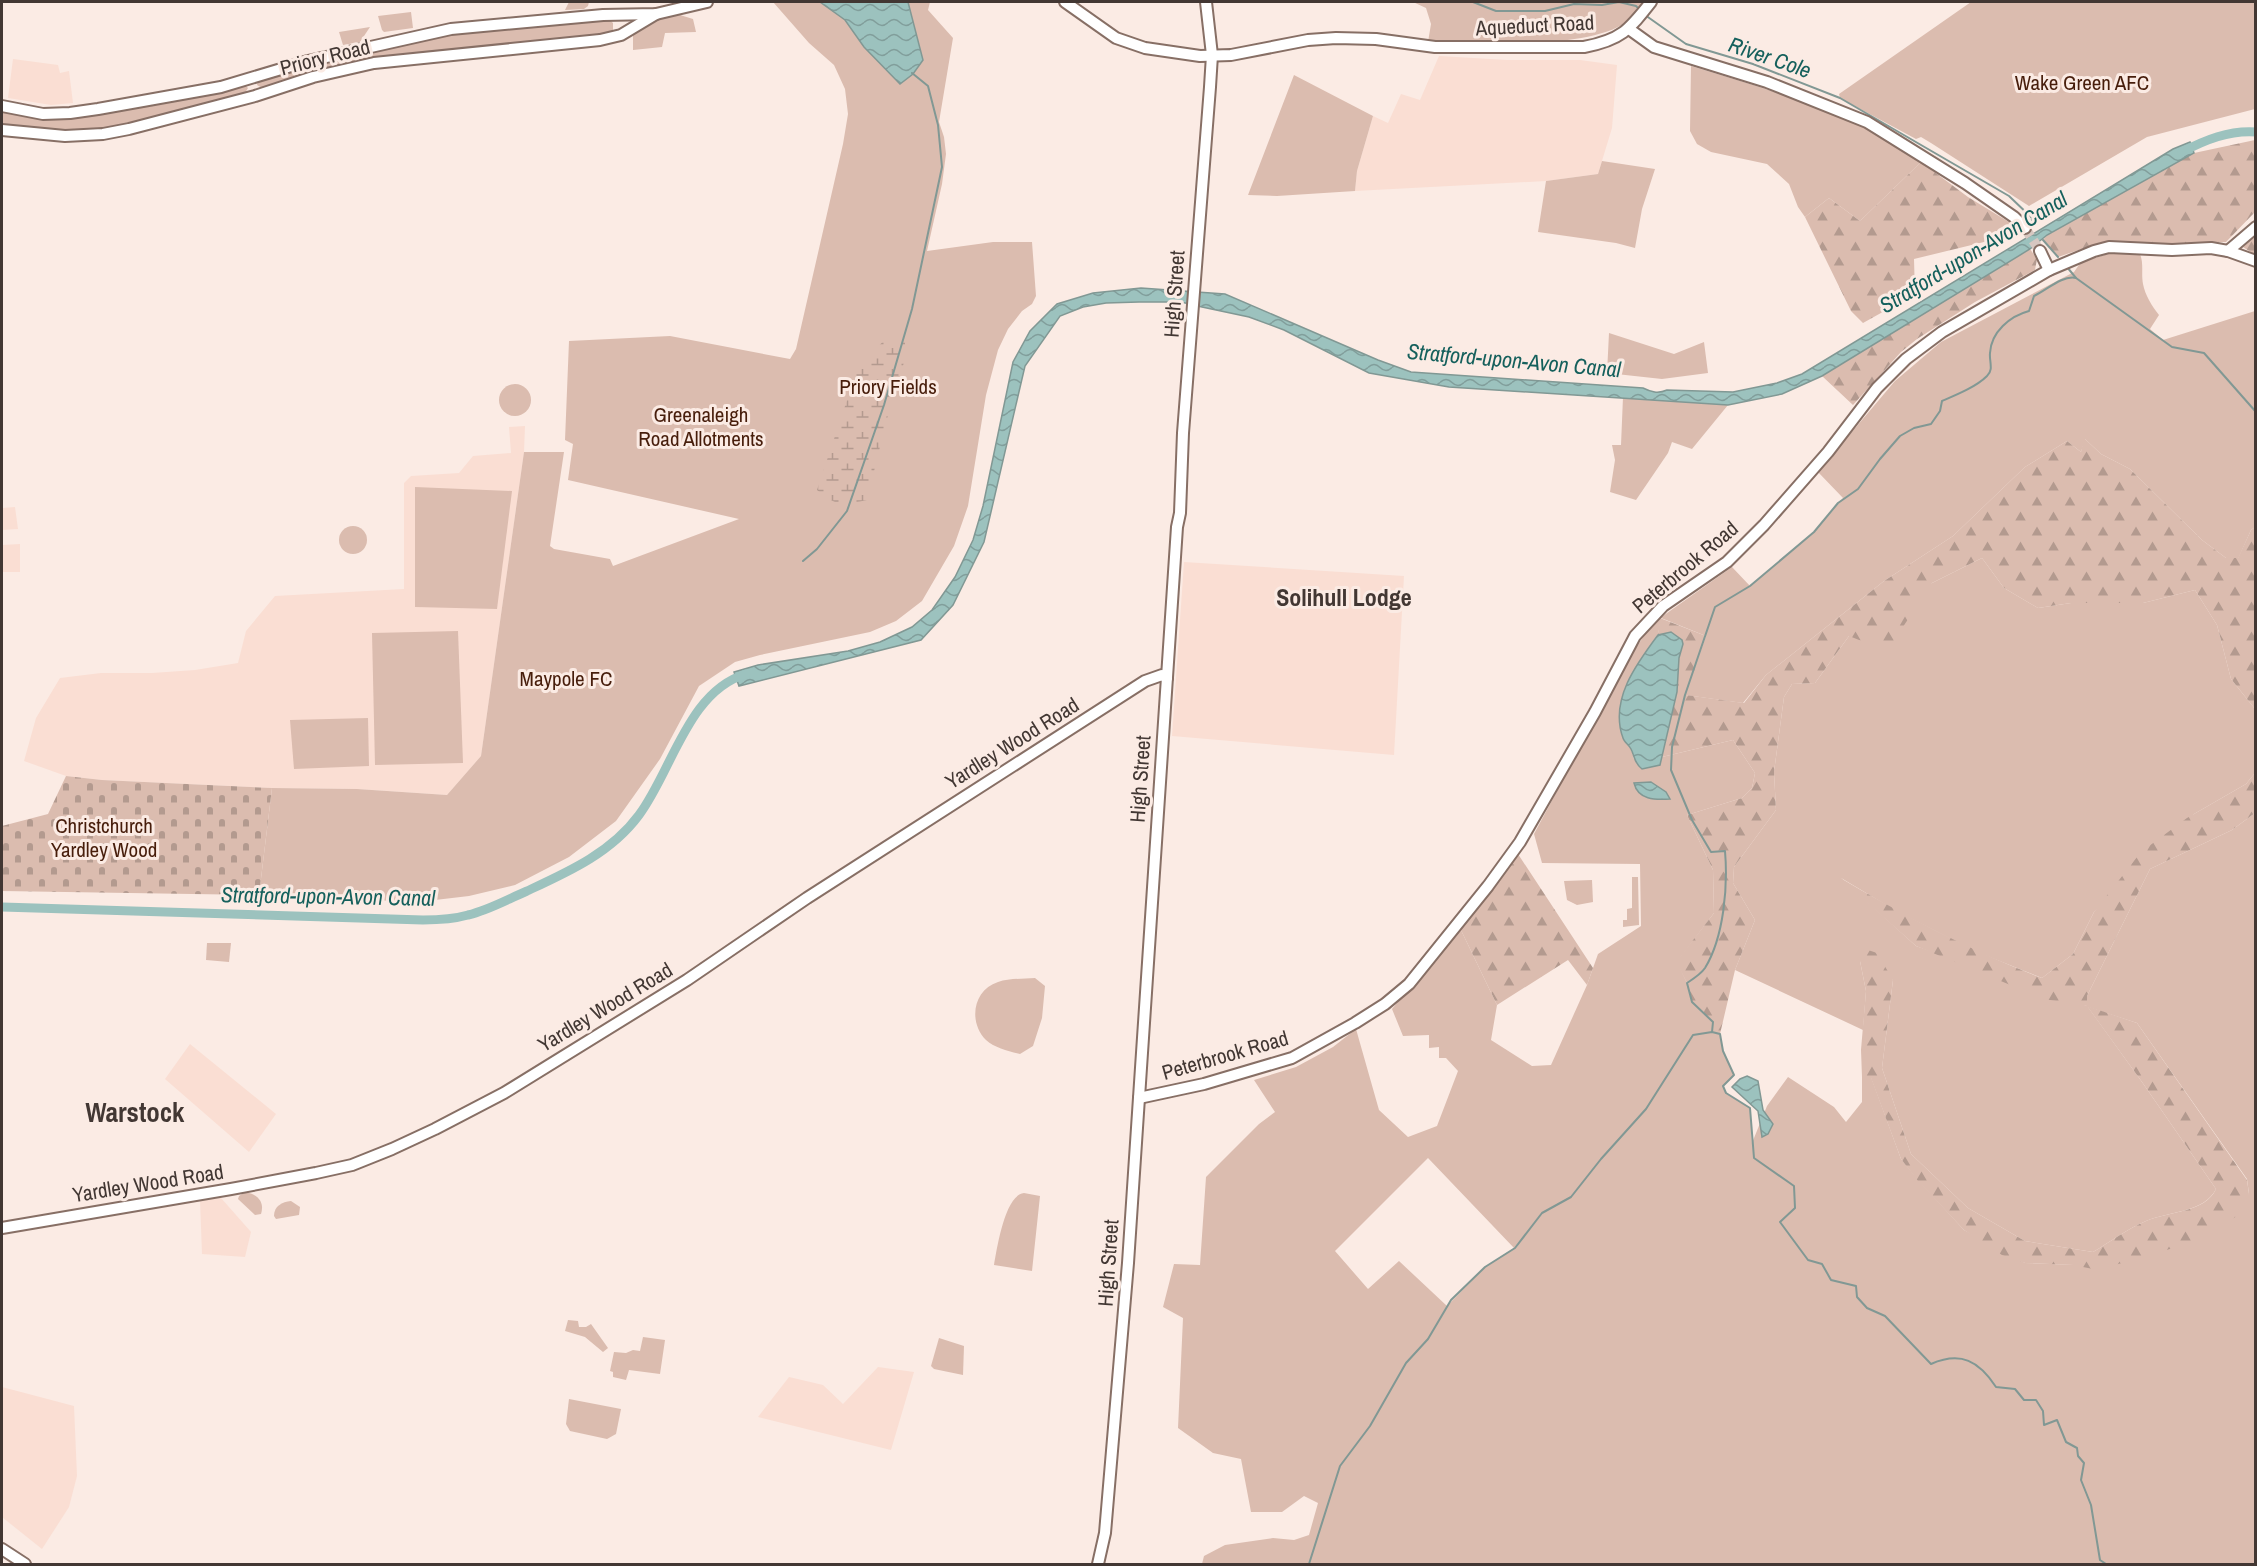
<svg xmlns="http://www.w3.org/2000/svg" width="2257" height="1566" font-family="'Archivo Narrow',sans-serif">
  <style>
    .built { fill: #faded3 }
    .green { fill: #dbbcaf; fill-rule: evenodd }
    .forest { fill: url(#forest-firs) }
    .wetland { fill: url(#wetland-marsh) }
    .cemetery { fill: url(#cemetery-stones) }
    .water { fill: url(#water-waves); stroke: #819894; stroke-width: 1.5 }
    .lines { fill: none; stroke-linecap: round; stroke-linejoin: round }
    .stream { stroke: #819894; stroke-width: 2 }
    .canal { stroke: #9cc2be; stroke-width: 9 }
    .secondary-tunnel { stroke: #d6c7c1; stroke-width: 10; stroke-dasharray: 10 5; stroke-linecap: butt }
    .secondary-casing { stroke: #876f65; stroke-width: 14 }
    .secondary { stroke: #fff; stroke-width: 10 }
    .labels { text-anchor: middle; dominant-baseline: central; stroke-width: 6; stroke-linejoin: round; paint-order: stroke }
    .street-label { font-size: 21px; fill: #423733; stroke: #fbebe4 }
    .park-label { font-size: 21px; fill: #471d0b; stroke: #fbebe4 }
    .water-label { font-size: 22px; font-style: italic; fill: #15605c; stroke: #fbebe4 }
    .quarter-label { font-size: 24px; font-weight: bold; fill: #423733; stroke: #fbebe4 }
    .district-label { font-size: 27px; font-weight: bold; fill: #423733; stroke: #fbebe4 }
  </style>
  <defs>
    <pattern id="forest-firs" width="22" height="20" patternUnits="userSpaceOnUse" patternTransform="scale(1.5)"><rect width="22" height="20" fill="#dbbcaf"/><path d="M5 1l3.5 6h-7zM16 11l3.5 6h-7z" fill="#b39a8f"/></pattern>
    <pattern id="wetland-marsh" width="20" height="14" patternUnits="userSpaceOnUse" patternTransform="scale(1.5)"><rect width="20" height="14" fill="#dbbcaf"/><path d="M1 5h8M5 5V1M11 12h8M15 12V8" fill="none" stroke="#b39a8f"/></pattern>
    <pattern id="cemetery-stones" width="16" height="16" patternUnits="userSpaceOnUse" patternTransform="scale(1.5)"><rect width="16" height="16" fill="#dbbcaf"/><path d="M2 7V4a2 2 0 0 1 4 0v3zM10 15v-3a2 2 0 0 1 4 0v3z" fill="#b39a8f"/></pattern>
    <pattern id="water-waves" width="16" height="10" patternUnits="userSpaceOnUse" patternTransform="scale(1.5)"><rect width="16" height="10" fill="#9cc2be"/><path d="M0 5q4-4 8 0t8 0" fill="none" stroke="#819e9b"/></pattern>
  </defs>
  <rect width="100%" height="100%" fill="#fbebe4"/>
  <!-- built -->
  <g class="built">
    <polygon points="1439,56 1507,60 1580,60 1617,65 1612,128 1598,174 1546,181 1355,191 1357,171 1373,116 1388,123 1401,94 1420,100"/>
    <polygon points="13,59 58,65 60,73 69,71 73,103 51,105 8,98"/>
    <polygon points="525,426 524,452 481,756 447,795 357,789 272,788 102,780 66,776 24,761 36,718 60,678 101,673 152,673 195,670 238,663 246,631 275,596 404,589 404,483 411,476 459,473 473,456 511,453 509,427"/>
    <polygon points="15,507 18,529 2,530 2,508"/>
    <polygon points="20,544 20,572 2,572 2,545"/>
    <polygon points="1184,562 1404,576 1394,755 1172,736"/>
    <polygon points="190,1044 276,1114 249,1152 165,1079"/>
    <polygon points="221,1198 251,1232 245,1257 202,1254 200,1200"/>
    <polygon points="878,1367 914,1372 891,1450 758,1417 789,1377 823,1385 843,1404"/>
    <polygon points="2,1387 74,1406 77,1476 69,1507 42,1549 2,1517"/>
  </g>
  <!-- green -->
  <g class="green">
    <polygon points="569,2 589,2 588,6 584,9 565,10"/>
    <polygon points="773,2 930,2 928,10 953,38 939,122 944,137 946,154 942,184 927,251 993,242 1032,242 1036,296 1032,304 1022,311 1008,329 998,350 986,395 968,506 954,546 922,601 896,621 870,632 760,655 735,662 699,686 660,759 616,821 569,857 515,885 469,896 418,902 259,895 272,788 357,789 447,795 481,756 524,452 564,452 550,546 554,549 610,559 613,566 739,519 568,480 573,444 565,440 569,341 670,336 790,359 796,349 843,144 848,114 845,89 834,65 809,43"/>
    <path d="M1413 2H1645C1640 8 1633 18 1627 22 1586 49 1496 42 1447 42H1428L1431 24 1426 8Z"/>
    <polygon points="1971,2 2255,2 2255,109 2147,137 2029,206 1931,143 1921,137 1916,139 1840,98 1839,94"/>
    <polygon points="411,12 413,28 384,32 382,30 378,16"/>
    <polygon points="680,15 693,19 696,32 665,33 662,47 633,50 633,33 657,19"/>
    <polygon points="598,20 610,20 613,23 613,31 599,37 410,53 370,59 262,88 257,85 258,81 317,63 448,34"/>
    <polygon points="370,27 360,42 343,45 339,32"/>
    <path d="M1691 66C1744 82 1798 98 1849 120 1874 131 1898 147 1921 162L1860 221 1829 198 1805 217 1798 207 1789 184 1767 164 1711 152 1697 144 1690 131Z"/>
    <polygon points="1294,75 1373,116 1357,171 1355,191 1277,196 1248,195"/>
    <polygon points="245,85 248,88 245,93 133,123 99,129 69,132 2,126 2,110 76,117 200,97"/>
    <polygon points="1602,161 1655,169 1642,209 1635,248 1616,243 1538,232 1546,181 1598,174"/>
    <path d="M2115 252 2140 254C2144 264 2141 273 2143 284 2145 295 2152 306 2159 315L2150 329 2163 340 2255 311V527L2251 530 2238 559 2226 558 2202 540 2130 469 2101 454 2085 439 2081 452 2067 441 2025 467 1953 536 1884 581 1766 675 1743 703 1685 695 1706 636 1661 618 1658 635 1642 657 1623 739 1631 749 1634 759 1660 765 1662 757 1733 740 1755 773 1752 788 1742 798 1687 815 1713 870 1714 913 1677 962 1687 983 1692 1002 1713 1022 1712 1032 1720 1034 1723 1051 1734 1075 1723 1086 1726 1093 1750 1108 1752 1143 1767 1106 1788 1077 1834 1107 1846 1122 1862 1102V1077H1871L1901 1159 1919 1181 1964 1230 2025 1263 2076 1265 2249 1194 2247 1179 2137 1023 2088 1007 2142 1082 2216 1189C2204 1213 2169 1211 2146 1221 2127 1229 2110 1242 2093 1252L2025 1241 1968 1208 1911 1154 1882 1068 1893 980 1860 961 1866 991 1863 1030 1735 970 1755 920 1733 883 1734 867 1776 810 1774 772 1784 697 1792 684 1815 683 1849 636 1932 583 1982 558 2004 588 2038 608 2071 603H2143L2195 590 2217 625 2231 679 2255 709V773L2246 784 2194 814 2094 912 2073 954 2042 978 1977 952 1898 912 1841 878 1916 946 2087 1006V996L2150 869 2232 830 2255 813V1564H1202L1204 1556 1225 1545 1273 1538 1294 1540 1309 1535 1318 1503 1304 1496 1282 1512H1251L1241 1459 1213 1453 1178 1428 1183 1318 1163 1307 1174 1264 1200 1265 1206 1177 1259 1124 1275 1112 1254 1080 1296 1067 1333 1047 1356 1029 1379 1110 1408 1137 1437 1126 1458 1071 1446 1058H1439V1047L1429 1048V1035L1403 1036 1392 1009 1460 928 1497 1005 1491 1040 1532 1066 1551 1065 1587 985 1598 954 1641 926 1640 864 1542 863 1534 834 1625 664 1648 630 1660 618 1732 567 1750 586 1814 532 1843 498 1818 472 1895 381 1941 342 2074 272 2081 262ZM1428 1158 1514 1248 1485 1267 1447 1306 1399 1261 1368 1289 1335 1251Z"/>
    <polygon points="1609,333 1674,354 1704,342 1708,373 1662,379 1607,373"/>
    <circle cx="515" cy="400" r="16"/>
    <polygon points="1623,397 1728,405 1692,449 1672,442 1668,453 1636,500 1610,492 1615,460 1612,445 1621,445"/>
    <polygon points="415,487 512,491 497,609 415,607"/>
    <circle cx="353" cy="540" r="14"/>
    <polygon points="458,631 463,763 375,765 372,633"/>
    <polygon points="368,718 369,766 294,769 290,720"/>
    <polygon points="1632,877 1638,877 1639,925 1623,927 1623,920 1627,920 1627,909 1632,908"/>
    <polygon points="1592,880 1593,902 1577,905 1567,900 1564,881"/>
    <polygon points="207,943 231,943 229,962 206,960"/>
    <path d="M1035 978 1045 986 1042 1018 1033 1046 1020 1054C1008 1051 995 1048 986 1040 968 1022 973 990 998 982 1009 978 1023 979 1035 978Z"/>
    <path d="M245 1192C257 1194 265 1201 261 1214L255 1215 238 1199 239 1196Z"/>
    <path d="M1024 1193 1040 1196 1032 1271 994 1265C997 1248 1005 1195 1024 1193Z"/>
    <path d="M291 1201 300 1207 299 1215 276 1219 274 1216C274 1206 282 1202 291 1201Z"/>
    <polygon points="568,1320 578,1321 579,1327 586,1327 591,1324 608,1348 603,1352 585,1337 565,1331"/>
    <polygon points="643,1337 665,1340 660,1374 629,1370 626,1380 613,1377 613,1372 610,1371 614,1352 626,1353 633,1350 640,1351"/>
    <polygon points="939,1338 964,1346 963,1375 934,1369 931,1366"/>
    <polygon points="569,1399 621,1409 616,1434 607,1439 570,1431 566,1424"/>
  </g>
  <!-- forest -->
  <g class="forest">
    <polygon points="2255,140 2255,212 2226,242 2152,245 2102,242 2058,257 2043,240 2047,235 2194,153"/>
    <polygon points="1921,162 1968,197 2022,230 2021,233 1914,259 1915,294 1863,323 1851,311 1805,217 1829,198 1860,221"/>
    <polygon points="2255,232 2255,255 2243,247"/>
    <polygon points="2030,249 2037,259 2035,270 1975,302 1917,339 1901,352 1853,405 1822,376"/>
    <polygon points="2084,438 2101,454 2130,469 2202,540 2226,558 2238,558 2251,530 2255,527 2255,709 2231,679 2217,625 2195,590 2143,603 2071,603 2038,608 2004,588 1982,558 1932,583 1887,651 1849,636 1815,683 1792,684 1784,697 1774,772 1776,810 1734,867 1733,883 1755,920 1735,970 1720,1034 1712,1032 1713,1022 1692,1002 1687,983 1676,962 1714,913 1713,870 1687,815 1742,798 1752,788 1755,773 1733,740 1662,757 1677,692 1679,658 1683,644 1671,632 1658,635 1660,618 1706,636 1686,695 1744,703 1766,675 1884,581 1953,536 2025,467 2067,441 2081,452"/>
    <path d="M2255 773V813L2232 830 2150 869 2087 996V1006L2137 1023 2247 1180 2249 1194 2244 1211 2204 1239 2098 1270 2073 1265 2025 1263 2002 1255 1964 1230 1918 1181 1901 1159 1871 1078 1862 1077 1861 1050 1866 991 1860 961 1868 950 1877 953 1893 980 1882 1068 1911 1154 1968 1208 2025 1241 2093 1252C2110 1242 2127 1229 2146 1221 2169 1211 2205 1213 2216 1189L2142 1082 2087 1006 2044 999 1916 946 1837 876C1903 915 1970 951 2042 978L2073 954 2094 912 2141 852 2187 818 2246 784Z"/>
    <polygon points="1518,854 1593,968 1587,985 1568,960 1497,1005 1460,928"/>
  </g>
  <!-- wetland -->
  <path class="wetland" d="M888 337 905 342V359L886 422 867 500C842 505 837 507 817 490L857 370 872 352Z"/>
  <!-- cemetery -->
  <polygon class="cemetery" points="66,776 102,780 272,788 259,895 2,891 2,826 48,814"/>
  <!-- water -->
  <g class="water">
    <polygon points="820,2 908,2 923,60 913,74 900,84 864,47 845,20"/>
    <path d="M2190 142 2194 153 2047 235 2030 249 1822 376 1782 394 1728 405 1449 387 1369 373 1284 330 1249 317 1202 307 1181 302H1139L1106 303 1083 307 1060 316 1025 366 984 542 953 605 921 640 739 686 734 672 758 665 848 651 880 642 912 627 932 610 955 577 973 540 983 506 1013 362 1030 331 1057 304 1093 293 1141 288 1225 294 1378 360 1411 372 1643 388C1651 392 1658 394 1667 390L1733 392 1777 383 1802 374 2173 149Z"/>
    <path d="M1671 632 1682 640 1683 644 1679 658 1677 692 1660 765 1642 769C1634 763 1635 757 1631 749 1629 745 1624 742 1623 738 1609 700 1637 663 1658 635Z"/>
    <path d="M1651 782 1666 792 1670 799C1655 800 1638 800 1634 783Z"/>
    <polygon points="1747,1076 1758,1081 1763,1110 1773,1124 1768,1134 1762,1137 1758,1111 1732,1087 1740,1079"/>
  </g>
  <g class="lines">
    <!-- stream -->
    <g class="stream">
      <polyline points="1473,2 1496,11 1545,11 1574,4 1602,5 1619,2 1636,6 1641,11"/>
      <polyline points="1645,15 1686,44 1753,64 1840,98 2009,196 2032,218 2031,223"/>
      <polyline points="2043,240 2058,257"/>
      <polyline points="2067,267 2076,278 2172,347 2204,353 2256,412"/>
      <polyline points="803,561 817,549 847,511 884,405 912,309 942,167 938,125 928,86 912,73"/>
      <path d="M1712 1032 1713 1022 1692 1002 1687 983C1693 979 1701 974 1705 968 1724 937 1728 886 1725 851L1711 852 1692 820 1671 770 1672 747 1685 695 1715 607 1750 586 1814 532 1838 503 1858 489 1880 459 1900 436 1914 428 1931 424 1940 411 1942 401C1956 395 1976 387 1987 376 1994 370 1989 361 1990 353 1991 332 2010 316 2029 311L2034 296C2047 290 2062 275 2076 278"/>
      <path d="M1309 1564 1340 1466 1370 1426 1406 1363 1428 1339 1451 1300 1485 1267 1515 1248 1542 1213 1571 1197 1601 1159 1646 1109 1693 1035 1712 1032 1720 1034 1723 1051 1734 1075 1723 1086 1726 1093 1750 1108 1754 1158 1794 1186 1795 1208 1780 1222 1808 1260 1822 1264 1831 1280 1856 1286 1857 1297 1867 1308 1885 1316 1931 1364C1961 1351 1979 1361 1996 1387L2015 1389 2024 1400H2036L2043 1411 2044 1425 2057 1420 2066 1442 2077 1448 2078 1456 2084 1463 2081 1480 2091 1505 2100 1560 2106 1564"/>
    </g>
    <!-- canal -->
    <g class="canal">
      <path d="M2182 152C2205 140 2229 130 2256 132"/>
      <path d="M2 907 423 920C439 920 454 919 468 915 489 910 508 899 527 891 568 872 611 853 639 815 672 771 688 691 746 674"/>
    </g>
    <!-- secondary-tunnel -->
    <polyline class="secondary-tunnel" points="2025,228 2040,251"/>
    <defs>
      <g id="secondary">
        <path d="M1065 2 1116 38 1145 48 1200 56 1231 55 1308 40 1336 38 1376 39 1435 47H1584C1621 40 1629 30 1651 2"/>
        <polyline points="1629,29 1654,47 1767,82 1867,122 1965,183 2014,217 2025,228"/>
        <polyline points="2,106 43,114 70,113 98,109 221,87 308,61 451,29 603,15 656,14 707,2"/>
        <polyline points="2,130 65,136 103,134 129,129 255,96 313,77 374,63 600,40 621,35 656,14"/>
        <polyline points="2040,251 2049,270"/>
        <polyline points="2228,251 2256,227"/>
        <polyline points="1139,1098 1204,1084 1292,1058 1355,1023 1385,1004 1409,984 1488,886 1520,842 1595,712 1635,636 1663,606 1727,562 1764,525 1828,452 1877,388 1906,359 1942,332 2049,270 2094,251 2109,247 2172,250 2211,248 2228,251 2256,261"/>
        <polyline points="2,1228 231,1189 316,1173 352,1165 392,1149 435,1129 504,1093 687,980 807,898 1145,681 1162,675 1167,678"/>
        <polyline points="2,1549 25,1564"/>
        <polyline points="1098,1564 1105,1533 1128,1263 1177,527 1180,513 1183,433 1210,87 1212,55 1206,2"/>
      </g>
    </defs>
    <!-- secondary casing -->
    <use href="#secondary" class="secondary-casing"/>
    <!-- secondary -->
    <use href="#secondary" class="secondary"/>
  </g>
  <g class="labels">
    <!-- street labels -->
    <g class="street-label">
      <text transform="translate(1535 25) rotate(-3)">Aqueduct Road</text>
      <text transform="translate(325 57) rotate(-14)">Priory Road</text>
      <text transform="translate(1174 294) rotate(-86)">High Street</text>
      <text transform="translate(1685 567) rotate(-40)">Peterbrook Road</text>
      <text transform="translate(1012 743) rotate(-32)">Yardley Wood Road</text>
      <text transform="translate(1140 779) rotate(-86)">High Street</text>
      <text transform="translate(605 1007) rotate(-31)">Yardley Wood Road</text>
      <text transform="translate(1225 1055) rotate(-16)">Peterbrook Road</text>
      <text transform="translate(148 1183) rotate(-9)">Yardley Wood Road</text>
      <text transform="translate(1108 1263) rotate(-86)">High Street</text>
    </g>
    <!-- park labels -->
    <g class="park-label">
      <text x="2082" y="82">Wake Green AFC</text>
      <text x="888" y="386">Priory Fields</text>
      <text x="701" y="414">Greenaleigh<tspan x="701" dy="24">Road Allotments</tspan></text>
      <text x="566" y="678">Maypole FC</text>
      <text x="104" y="825">Christchurch<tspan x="104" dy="24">Yardley Wood</tspan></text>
    </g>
    <!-- water labels -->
    <g class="water-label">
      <text transform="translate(1770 57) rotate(19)">River Cole</text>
      <text transform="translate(1973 252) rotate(-31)">Stratford-upon-Avon Canal</text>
      <text transform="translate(1514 360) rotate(5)">Stratford-upon-Avon Canal</text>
      <text transform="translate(328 896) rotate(1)">Stratford-upon-Avon Canal</text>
    </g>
    <!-- quarter labels -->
    <g class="quarter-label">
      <text x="1344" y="597">Solihull Lodge</text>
    </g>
    <!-- district labels -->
    <g class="district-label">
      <text x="135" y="1112">Warstock</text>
    </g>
  </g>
  <!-- border -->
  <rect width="2257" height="1566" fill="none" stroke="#423733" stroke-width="6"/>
</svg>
